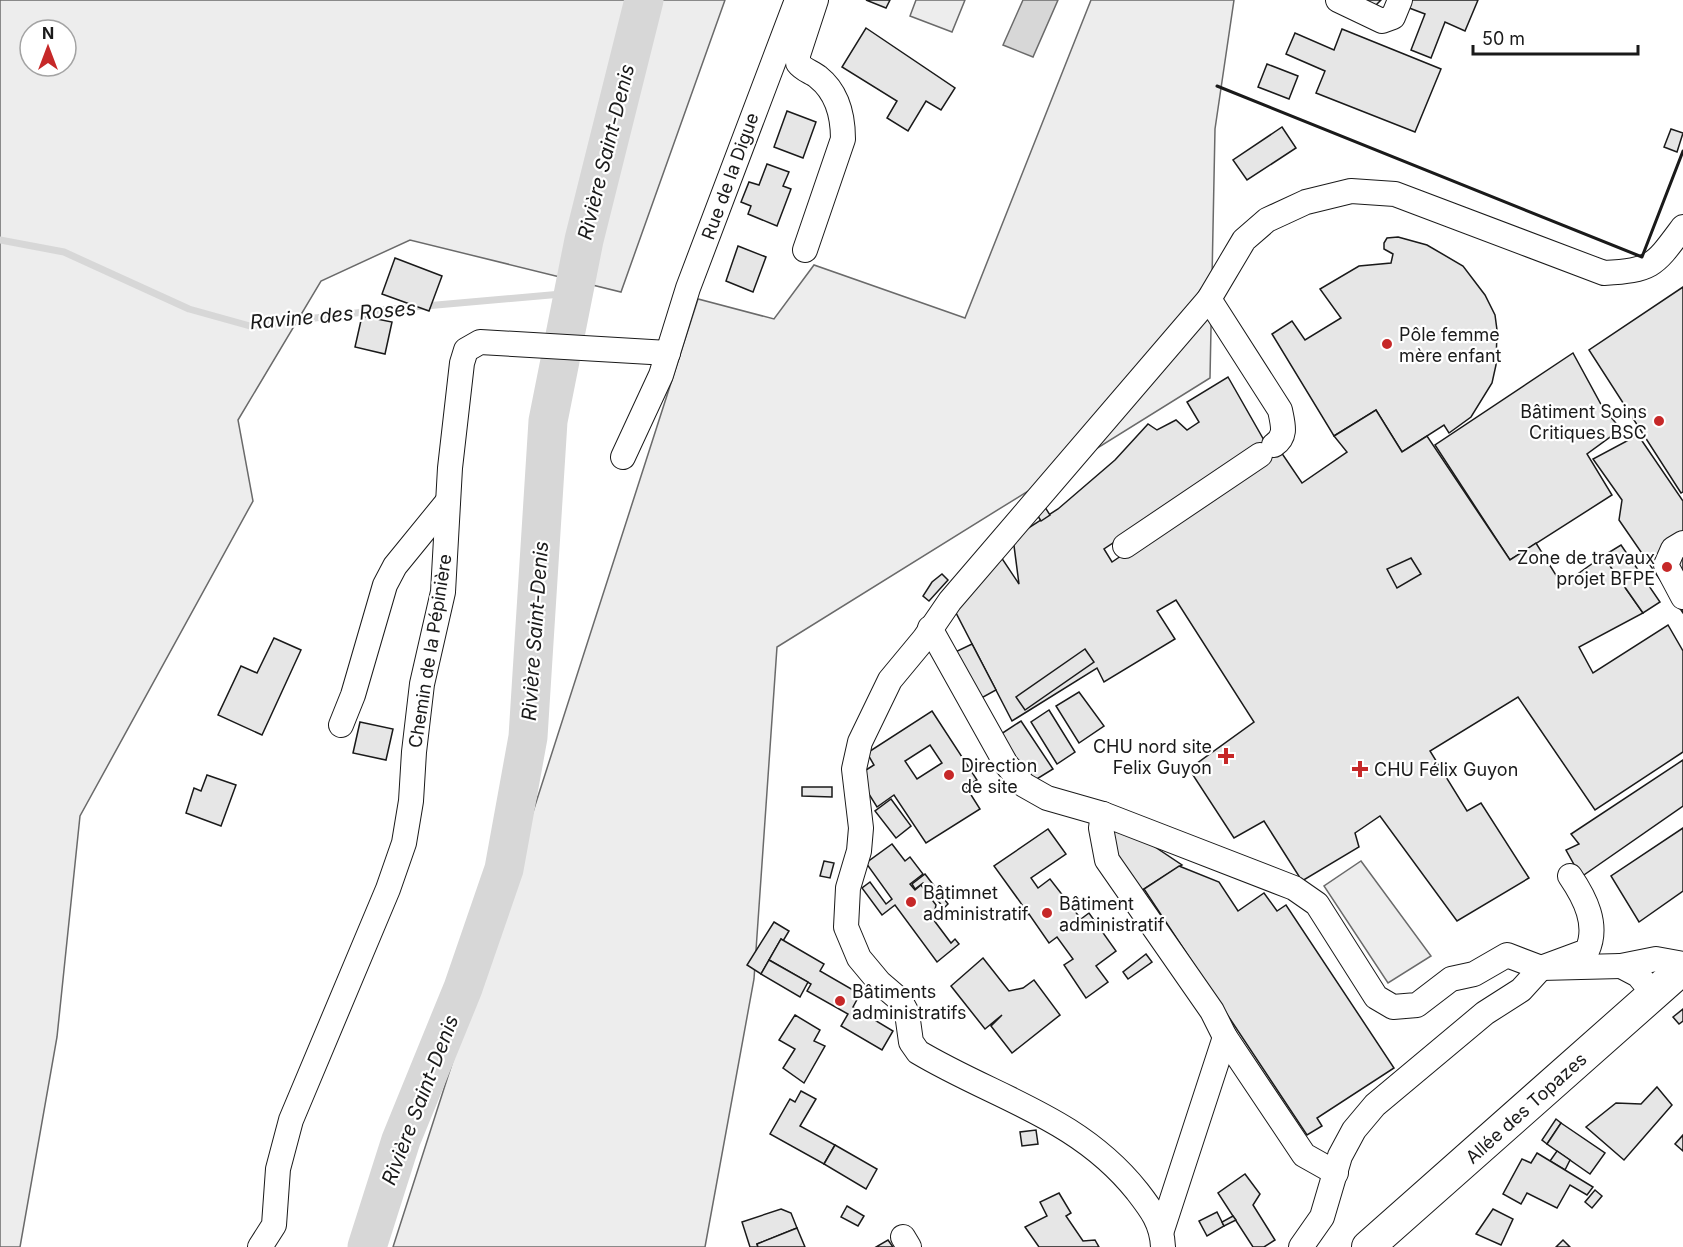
<svg xmlns="http://www.w3.org/2000/svg" width="1683" height="1247" font-family="Inter,sans-serif">
  <style>
    .green { fill: #ededed; stroke: #6a6a6a; stroke-width: 1.5; fill-rule: evenodd }
    .water { fill: #d7d7d7; stroke: #6a6a6a; stroke-width: 1.5 }
    .lines { fill: none; stroke-linecap: round; stroke-linejoin: round }
    .stream { stroke: #d7d7d7; stroke-width: 7 }
    .river { stroke: #d7d7d7; stroke-width: 39 }
    .building { fill: #e6e6e6; stroke: #1a1a1a; stroke-width: 1.5; fill-rule: evenodd }
    .minor-casing { stroke: #1a1a1a; stroke-width: 26 }
    .major-casing { stroke: #1a1a1a; stroke-width: 34 }
    .minor { stroke: #fff; stroke-width: 24 }
    .major { stroke: #fff; stroke-width: 32 }
    .wall { stroke: #1a1a1a; stroke-width: 3 }
    .poi-dot { fill: #c62828; stroke: #fff; stroke-width: 2 }
    .labels { text-anchor: middle; dominant-baseline: central; stroke-width: 4.5; stroke-linejoin: round; paint-order: stroke }
    .street-label { font-size: 18px; fill: #1a1a1a; stroke: #fff }
    .poi-label { font-size: 18px; fill: #1a1a1a; stroke: #fff; text-anchor: start }
    .water-label { font-size: 20px; font-style: italic; fill: #1a1a1a; stroke: #fff }
  </style>
  <rect width="100%" height="100%" fill="#fff"/>
  <!-- green -->
  <g class="green">
    <path d="M0 0H725L621 292 410 240 321 281 238 420 253 501 80 816 57 1037 20 1247H0ZM30 30H66V66H30Z"/>
    <polygon points="916,0 965,0 952,32 910,16"/>
    <polygon points="1091,0 1234,0 1215,129 1210,378 777,647 754,979 705,1247 393,1247 698,299 774,319 814,265 965,318"/>
    <polygon points="1361,861 1431,956 1388,983 1324,886"/>
  </g>
  <!-- water -->
  <polygon class="water" points="1023,0 1058,0 1033,57 1003,45"/>
  <g class="lines">
    <!-- stream -->
    <polyline class="stream" points="0,240 64,252 189,309 250,326 380,310 573,293"/>
    <!-- river -->
    <polyline class="river" points="367,1247 401,1140 463,988 504,869 528,737 548,421 584,240 644,0"/>
  </g>
  <!-- building -->
  <g class="building">
    <polygon points="866,0 890,0 886,8"/>
    <polygon points="1366,0 1381,0 1374,7"/>
    <polygon points="1406,0 1478,0 1465,31 1445,22 1431,58 1411,50 1425,14 1404,6"/>
    <polygon points="866,28 955,88 941,110 926,101 908,131 887,118 897,101 842,67"/>
    <polygon points="1342,29 1441,69 1415,132 1316,93 1325,71 1286,54 1295,33 1334,50"/>
    <polygon points="1267,64 1298,76 1289,99 1258,87"/>
    <polygon points="787,111 816,122 803,158 774,147"/>
    <polygon points="1282,127 1296,148 1247,180 1233,160"/>
    <polygon points="1671,129 1683,133 1677,152 1664,147"/>
    <polygon points="767,164 789,172 783,186 791,189 777,226 748,214 751,206 741,202 749,182 759,185"/>
    <polygon points="1398,237 1427,245 1463,266 1485,295 1495,315 1497,330 1496,365 1492,383 1471,417 1449,433 1444,425 1402,452 1376,410 1334,436 1272,334 1292,321 1305,340 1341,318 1320,289 1359,266 1391,263 1393,254 1384,249 1384,243 1387,238"/>
    <polygon points="738,246 766,257 753,292 726,281"/>
    <polygon points="395,258 442,276 429,311 382,294"/>
    <polygon points="1683,287 1683,492 1681,493 1589,350"/>
    <polygon points="362,316 392,322 385,354 355,347"/>
    <polygon points="1573,353 1603,408 1621,429 1587,454 1612,495 1510,560 1435,445"/>
    <polygon points="1228,377 1265,442 1104,549 1112,562 1279,449 1302,483 1347,452 1334,436 1376,410 1402,452 1427,436 1510,560 1536,543 1562,585 1603,556 1643,613 1579,647 1593,673 1668,625 1683,651 1683,752 1595,810 1518,697 1430,751 1467,811 1481,803 1529,878 1457,921 1380,816 1355,833 1359,847 1302,881 1264,821 1234,838 1189,769 1254,722 1176,600 1157,611 1175,639 1104,682 1097,668 1012,721 953,607 999,554 1019,584 1013,538 1058,509 1115,460 1148,424 1157,430 1176,420 1187,430 1199,422 1187,402"/>
    <polygon points="1638,435 1683,501 1683,613 1619,520 1622,500 1593,459"/>
    <polygon points="1043,504 1050,515 1041,521 1036,513"/>
    <polygon points="1621,545 1660,602 1643,613 1603,556"/>
    <polygon points="1411,558 1421,574 1397,588 1387,569"/>
    <polygon points="942,574 948,580 929,601 923,596 932,582"/>
    <polygon points="274,638 301,650 262,735 218,715 241,666 257,673"/>
    <polygon points="972,644 996,690 976,701 951,654"/>
    <polygon points="1085,649 1094,662 1025,710 1016,697"/>
    <polygon points="1079,692 1104,726 1079,743 1056,706"/>
    <polygon points="1049,710 1075,752 1057,764 1031,722"/>
    <path d="M932 711 977 780 966 787 980 809 926 843 894 795 877 807 867 791 866 770 874 765 867 753ZM930 745 942 763 917 779 905 761Z"/>
    <polygon points="1021,721 1053,769 1032,782 1001,734"/>
    <polygon points="360,722 393,729 386,760 353,753"/>
    <polygon points="1683,760 1683,806 1581,877 1566,850 1579,844 1571,834"/>
    <polygon points="207,775 236,785 221,826 186,813 194,788 201,791"/>
    <polygon points="802,787 832,787 832,797 802,796"/>
    <polygon points="891,799 911,826 896,838 875,811"/>
    <polygon points="1125,827 1182,865 1138,893 1104,849 1113,832"/>
    <polygon points="1683,828 1683,891 1639,922 1611,876"/>
    <polygon points="1048,829 1066,854 1031,878 1038,888 1050,879 1081,919 1089,913 1116,951 1096,966 1108,982 1086,998 1064,965 1073,959 1057,937 1049,943 1029,914 1021,920 1015,912 1023,906 994,866"/>
    <polygon points="892,844 905,861 910,857 923,874 910,884 915,890 921,885 936,905 933,919 951,943 955,939 959,944 937,962 895,905 882,915 862,888 870,882 886,904 892,899 866,863"/>
    <polygon points="824,861 834,863 830,878 820,876"/>
    <polygon points="1179,866 1219,882 1238,911 1264,893 1277,911 1286,905 1394,1068 1317,1118 1322,1126 1307,1135 1144,889"/>
    <polygon points="925,874 948,904 944,908 923,883 915,889 912,884"/>
    <polygon points="774,922 789,931 783,941 781,939 761,974 747,965"/>
    <polygon points="781,939 824,964 820,971 860,994 853,1007 893,1031 882,1050 841,1026 848,1014 807,991 811,984 769,960"/>
    <polygon points="1146,954 1152,962 1128,979 1123,972"/>
    <polygon points="983,958 1009,991 1023,988 1034,980 1060,1015 1012,1053 991,1026 1002,1015 985,1029 951,986"/>
    <polygon points="769,960 808,982 800,997 761,974"/>
    <polygon points="1683,1009 1683,1021 1679,1024 1673,1017"/>
    <polygon points="795,1015 820,1030 814,1041 825,1046 804,1083 783,1068 795,1049 779,1040"/>
    <polygon points="1657,1087 1672,1105 1624,1160 1586,1127 1616,1103 1641,1104"/>
    <polygon points="801,1091 816,1099 800,1126 835,1145 824,1164 770,1134 790,1099 795,1102"/>
    <polygon points="1556,1119 1561,1123 1547,1144 1542,1140"/>
    <polygon points="1561,1123 1605,1153 1590,1174 1547,1144"/>
    <polygon points="1036,1130 1038,1144 1022,1146 1020,1132"/>
    <polygon points="1683,1135 1683,1151 1675,1144"/>
    <polygon points="835,1145 877,1169 866,1189 824,1164"/>
    <polygon points="1557,1151 1570,1160 1565,1170 1550,1161"/>
    <polygon points="1537,1153 1593,1187 1587,1195 1570,1185 1557,1208 1527,1193 1521,1204 1503,1194 1522,1159 1531,1163"/>
    <polygon points="1245,1174 1260,1194 1253,1205 1275,1240 1264,1247 1253,1247 1218,1193"/>
    <polygon points="1595,1190 1602,1196 1592,1208 1585,1202"/>
    <polygon points="1059,1193 1071,1213 1066,1216 1083,1241 1095,1240 1099,1247 1039,1247 1025,1227 1047,1216 1040,1202"/>
    <polygon points="847,1206 864,1216 858,1226 841,1217"/>
    <polygon points="781,1209 791,1213 797,1228 757,1244 758,1247 750,1247 742,1222"/>
    <polygon points="1493,1209 1513,1219 1501,1245 1476,1234"/>
    <polygon points="1217,1212 1224,1226 1207,1236 1199,1221"/>
    <polygon points="1233,1216 1236,1220 1224,1226 1222,1222"/>
    <polygon points="797,1228 805,1247 758,1247 757,1244"/>
    <polygon points="888,1240 893,1247 876,1247"/>
    <polygon points="1563,1240 1570,1247 1556,1247"/>
  </g>
  <g class="lines">
    <defs>
      <g id="minor">
        <polyline points="1338,0 1382,21 1393,17 1400,0"/>
        <path d="M805 250 843 139C843 115 837 92 818 77 812 72 803 70 798 63V55L816 0"/>
        <path d="M1209 299 1280 410C1283 425 1287 436 1274 445"/>
        <polyline points="623,457 661,375 688,288 797,0"/>
        <polyline points="1683,543 1673,549 1666,565 1683,597"/>
        <polyline points="1125,546 1260,455"/>
        <polyline points="930,628 1006,764 1024,785 1047,798 1103,814 1294,888 1317,904 1376,997 1393,1007 1417,1005 1451,979 1474,974 1507,955 1541,968 1621,966"/>
        <polyline points="341,725 353,695 385,585 395,566 448,501"/>
        <polyline points="1103,814 1101,828 1107,860 1212,1011 1225,1037 1304,1155 1336,1173"/>
        <polyline points="1654,994 1638,975 1621,966 1656,959 1683,964"/>
        <polyline points="1162,1230 1225,1037"/>
        <polyline points="903,1237 909,1247"/>
        <polyline points="260,1247 274,1225 278,1169 291,1120 388,889 404,843 411,801 414,752 422,684 443,592 450,468 462,363 466,350 480,342 668,353"/>
        <path d="M1163 1247C1162 1223 1151 1209 1137 1191 1078 1117 995 1098 918 1052L911 1042 907 1013 900 1000 879 982 859 958 846 927 848 888 859 851 861 828 854 769 860 742 890 680 924 639 950 601 1209 299 1244 240 1267 220 1306 202 1351 191 1395 194 1604 273C1653 270 1654 266 1683 227"/>
        <path d="M1301 1247 1322 1217 1340 1156 1354 1130 1375 1105 1485 1013 1521 990 1541 968 1587 951C1599 925 1585 898 1570 876"/>
      </g>
      <polyline id="major" points="1368,1247 1683,968"/>
    </defs>
    <!-- minor casing -->
    <use href="#minor" class="minor-casing"/>
    <!-- major casing -->
    <use href="#major" class="major-casing"/>
    <!-- minor -->
    <use href="#minor" class="minor"/>
    <!-- major -->
    <use href="#major" class="major"/>
    <!-- wall -->
    <polyline class="wall" points="1217,86 1642,257 1683,151"/>
  </g>
  <!-- markers -->
  <g class="poi-dot">
    <circle cx="1387" cy="344" r="6"/>
    <circle cx="1659" cy="421" r="6"/>
    <circle cx="1667" cy="567" r="6"/>
    <path d="M1223 747h6v6h6v6h-6v6h-6v-6h-6v-6h6z"/>
    <path d="M1357 760h6v6h6v6h-6v6h-6v-6h-6v-6h6z"/>
    <circle cx="949" cy="775" r="6"/>
    <circle cx="911" cy="902" r="6"/>
    <circle cx="1047" cy="913" r="6"/>
    <circle cx="840" cy="1001" r="6"/>
  </g>
  <g class="labels">
    <!-- street labels -->
    <g class="street-label">
      <text transform="translate(730 176) rotate(-70)">Rue de la Digue</text>
      <text transform="translate(430 651) rotate(-81)">Chemin de la Pépinière</text>
      <text transform="translate(1526 1108) rotate(-42)">Allée des Topazes</text>
    </g>
    <!-- poi labels -->
    <g class="poi-label">
      <text x="1399" y="334">Pôle femme<tspan x="1399" dy="21">mère enfant</tspan></text>
      <text x="1647" y="411" text-anchor="end">Bâtiment Soins<tspan x="1647" dy="21">Critiques BSC</tspan></text>
      <text x="1655" y="557" text-anchor="end">Zone de travaux<tspan x="1655" dy="21">projet BFPE</tspan></text>
      <text x="1212" y="746" text-anchor="end">CHU nord site<tspan x="1212" dy="21">Felix Guyon</tspan></text>
      <text x="961" y="765">Direction<tspan x="961" dy="21">de site</tspan></text>
      <text x="1374" y="769">CHU Félix Guyon</text>
      <text x="923" y="892">Bâtimnet<tspan x="923" dy="21">administratif</tspan></text>
      <text x="1059" y="903">Bâtiment<tspan x="1059" dy="21">administratif</tspan></text>
      <text x="852" y="991">Bâtiments<tspan x="852" dy="21">administratifs</tspan></text>
    </g>
    <!-- water labels -->
    <g class="water-label">
      <text transform="translate(606 152) rotate(-76)">Rivière Saint-Denis</text>
      <text transform="translate(333 315) rotate(-5)">Ravine des Roses</text>
      <text transform="translate(535 631) rotate(-86)">Rivière Saint-Denis</text>
      <text transform="translate(420 1100) rotate(-69)">Rivière Saint-Denis</text>
    </g>
  </g>
  <!-- north arrow -->
  <g transform="translate(48 48)"><circle r="28" fill="#ffffff" stroke="#a3a3a3" stroke-width="1.5"/>
  <path d="M0-4.5L10 22L0 15L-10 22Z" fill="#c62828"/>
  <text y="-9" font-size="16" font-weight="bold" text-anchor="middle" fill="#1a1a1a">N</text>
  </g>
  <!-- scale -->
  <path d="M1473 45v9h165v-9" fill="none" stroke="#1a1a1a" stroke-width="3"/>
  <text x="1482" y="45" font-size="18" fill="#1a1a1a" stroke="#ffffff" stroke-width="4.5" paint-order="stroke">50 m</text>
</svg>
